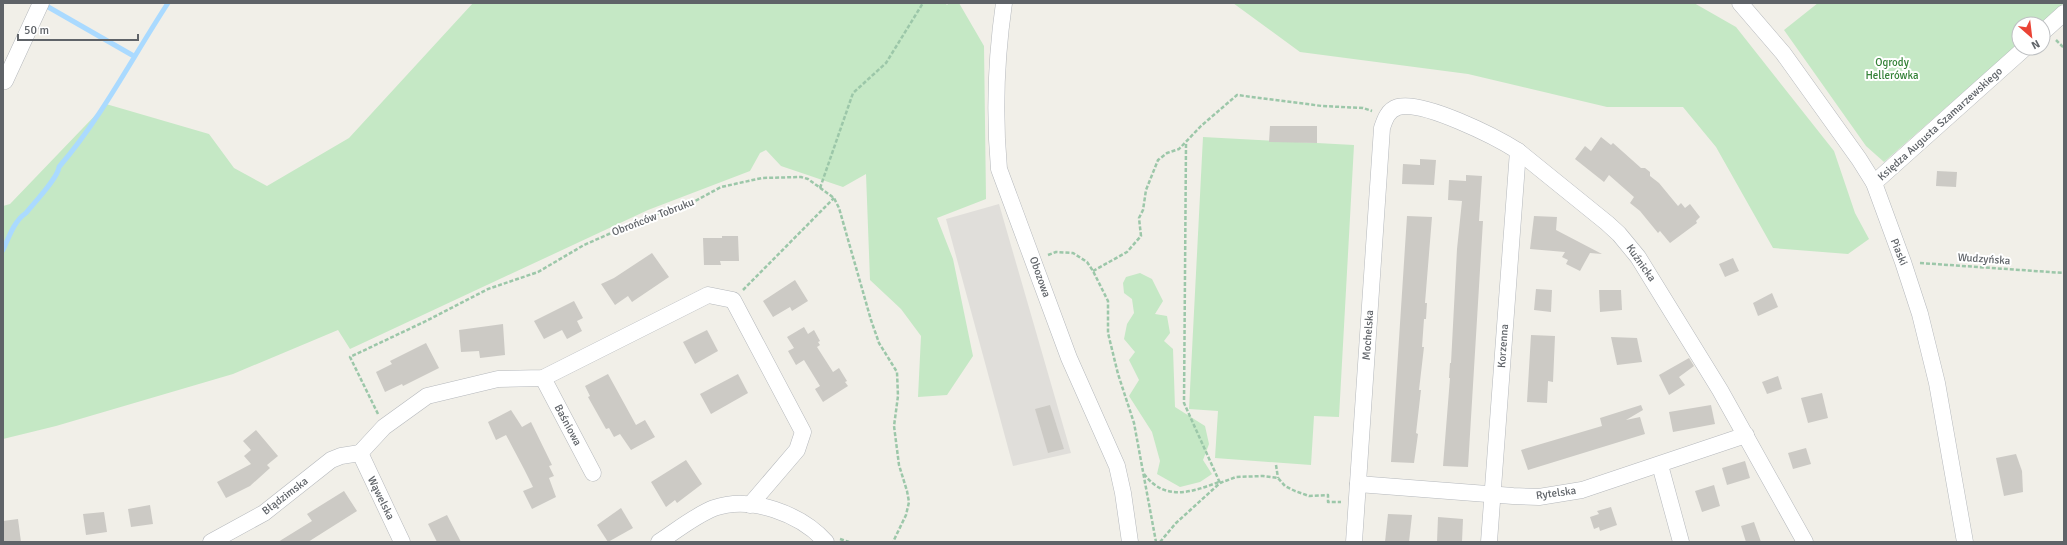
<svg xmlns="http://www.w3.org/2000/svg" width="2067" height="545" font-family="Signika,sans-serif">
  <style>
    .industrial { fill: #e0deda }
    .green { fill: #c5e8c5 }
    .lines { fill: none; stroke-linecap: round; stroke-linejoin: round }
    .stream { stroke: #aadaff; stroke-width: 5 }
    .building { fill: #cccac5 }
    .minor-casing { stroke: #b5b8bc; stroke-width: 17 }
    .path { stroke: #9cc7a9; stroke-width: 2.5; stroke-dasharray: 4 2; stroke-linecap: butt }
    .minor { stroke: #fff; stroke-width: 16 }
    .labels { text-anchor: middle; dominant-baseline: central; stroke-width: 4; stroke-linejoin: round; paint-order: stroke }
    .park-label { font-size: 11px; fill: #348238; stroke: #fff }
    .street-label { font-size: 11px; fill: #5f6368; stroke: #fff }
  </style>
  <rect width="100%" height="100%" fill="#f1efe8"/>
  <!-- industrial -->
  <polygon class="industrial" points="999,204 1071,453 1013,466 946,219"/>
  <!-- green -->
  <g class="green">
    <polygon points="473,3 945,3 947,5 949,3 959,3 984,46 986,199 937,218 953,259 973,356 947,395 918,397 921,336 901,309 870,280 866,174 843,187 781,166 766,150 760,153 750,171 648,210 350,349 338,330 233,374 56,426 3,439 3,206 10,204 106,104 209,134 234,168 267,186 349,138"/>
    <polygon points="1233,3 1694,3 1736,27 1834,151 1855,213 1869,239 1848,254 1773,248 1716,147 1683,107 1607,107 1468,74 1300,52"/>
    <polygon points="1818,3 2064,3 2041,24 2019,24 2019,43 1884,162 1866,146 1784,30"/>
    <polygon points="1203,137 1354,145 1339,417 1314,416 1311,465 1215,458 1218,411 1189,409"/>
    <polygon points="1140,273 1152,279 1163,301 1155,314 1167,316 1170,333 1164,341 1173,349 1175,407 1205,426 1209,444 1203,460 1212,474 1200,482 1180,487 1157,474 1160,461 1152,432 1129,396 1139,380 1129,360 1135,352 1124,339 1127,324 1134,313 1132,299 1124,293 1123,283 1126,277"/>
  </g>
  <g class="lines">
    <!-- stream -->
    <g class="stream">
      <polyline points="43,4 132,55"/>
      <path d="M3 250C9 237 14 221 26 213 34 203 58 178 59 167 102 117 132 58 168 3"/>
    </g>
  </g>
  <!-- building -->
  <g class="building">
    <polygon points="1270,126 1317,126 1317,143 1269,142"/>
    <polygon points="1601,137 1611,145 1613,143 1641,168 1645,168 1650,172 1650,176 1659,183 1678,206 1681,203 1685,208 1690,204 1700,217 1696,221 1697,223 1670,243 1660,231 1658,233 1640,211 1630,203 1634,197 1609,175 1604,182 1575,159 1585,146 1591,151"/>
    <polygon points="1420,159 1436,160 1434,185 1402,184 1403,164 1420,165"/>
    <polygon points="1937,171 1957,172 1956,187 1936,186"/>
    <polygon points="1466,175 1482,176 1479,221 1483,221 1468,467 1443,466 1450,378 1449,378 1450,363 1451,363 1457,249 1462,201 1448,200 1449,180 1466,181"/>
    <polygon points="1407,216 1432,217 1425,303 1427,303 1426,319 1424,319 1422,347 1424,347 1419,390 1421,390 1416,433 1418,434 1414,463 1391,462"/>
    <polygon points="1534,216 1557,217 1556,230 1602,254 1590,253 1580,271 1566,264 1568,260 1562,257 1565,252 1530,249"/>
    <polygon points="722,236 738,236 739,261 720,261 721,265 704,265 703,238 722,238"/>
    <polygon points="652,253 669,277 632,302 628,296 615,305 601,284 614,278"/>
    <polygon points="1733,258 1739,271 1725,277 1719,264"/>
    <polygon points="795,280 808,301 792,311 790,307 773,317 763,301"/>
    <polygon points="1536,289 1552,290 1551,312 1534,310"/>
    <polygon points="1599,290 1621,290 1622,310 1600,312"/>
    <polygon points="1772,293 1778,307 1758,316 1753,303"/>
    <polygon points="574,301 583,318 577,321 582,331 567,339 562,330 544,339 534,321"/>
    <polygon points="503,324 505,355 480,358 479,351 461,352 459,330"/>
    <polygon points="804,327 808,334 814,330 820,341 818,342 820,345 817,347 833,372 839,368 847,381 845,382 848,386 823,402 815,389 820,386 804,360 796,365 788,351 794,348 787,337"/>
    <polygon points="707,330 718,351 695,364 683,342"/>
    <polygon points="1531,335 1555,336 1553,382 1548,381 1547,403 1527,402"/>
    <polygon points="1611,337 1637,338 1642,362 1617,365"/>
    <polygon points="426,343 439,368 403,386 402,384 385,392 376,372 392,364 390,361"/>
    <polygon points="1689,358 1694,366 1679,377 1685,385 1669,395 1659,375"/>
    <polygon points="608,374 636,425 645,420 655,437 631,450 620,434 614,437 609,428 606,429 588,397 590,396 585,386"/>
    <polygon points="738,374 748,393 711,414 700,394"/>
    <polygon points="1778,376 1782,389 1767,394 1762,382"/>
    <polygon points="1822,393 1828,418 1808,423 1801,398"/>
    <polygon points="1050,405 1064,449 1048,453 1035,409"/>
    <polygon points="1641,405 1643,410 1626,420 1640,417 1645,434 1528,470 1521,450 1602,426 1600,418"/>
    <polygon points="1711,405 1715,424 1673,432 1669,412"/>
    <polygon points="511,410 522,427 531,422 552,465 549,466 554,476 549,478 556,497 532,509 523,491 533,487 524,469 506,435 496,440 488,422"/>
    <polygon points="256,430 278,456 267,465 270,468 250,486 226,498 217,482 251,464 244,456 251,450 243,441"/>
    <polygon points="1806,448 1811,464 1793,469 1788,453"/>
    <polygon points="2016,454 2022,471 2023,492 2004,496 1996,458"/>
    <polygon points="686,460 702,484 677,503 675,500 666,507 651,482"/>
    <polygon points="1745,461 1750,478 1727,485 1722,468"/>
    <polygon points="1714,485 1720,506 1702,512 1695,491"/>
    <polygon points="344,491 357,511 308,542 278,542 312,521 307,514"/>
    <polygon points="150,505 153,524 131,527 128,509"/>
    <polygon points="1611,507 1617,525 1600,531 1599,527 1594,529 1590,517 1599,514 1597,511"/>
    <polygon points="621,508 633,528 608,542 597,525"/>
    <polygon points="104,512 107,532 86,535 83,514"/>
    <polygon points="1388,514 1412,515 1409,542 1385,542"/>
    <polygon points="447,515 461,542 437,542 428,524"/>
    <polygon points="1438,517 1463,519 1462,542 1437,542"/>
    <polygon points="18,519 21,542 3,542 3,521"/>
    <polygon points="1754,522 1761,542 1746,542 1741,526"/>
  </g>
  <g class="lines">
    <defs>
      <g id="minor">
        <path d="M1004 3C996 58 994 113 999 169L1069 358 1117 466 1123 493 1130 542"/>
        <polyline points="1740,3 1783,53 1859,159 1874,183 1903,262 1920,314 1937,383 1965,542"/>
        <polyline points="2043,32 2064,13"/>
        <polyline points="5,81 41,3"/>
        <polyline points="1874,183 2025,48"/>
        <polyline points="543,378 593,473"/>
        <polyline points="360,453 384,427 427,396 498,379 543,378 708,295 733,300 803,432 797,450 750,505"/>
        <polyline points="360,453 402,542"/>
        <polyline points="1660,465 1681,542"/>
        <polyline points="1358,484 1513,496 1539,497 1582,490 1746,435"/>
        <polyline points="211,542 264,513 331,460 341,456 360,453"/>
        <path d="M659 542C676 531 694 516 714 508 751 495 801 514 826 542"/>
        <path d="M1354 542 1382 128C1385 119 1388 110 1398 107 1423 100 1496 137 1518 151L1607 223 1619 234 1638 257 1720 390 1805 542"/>
        <polyline points="1489,542 1518,151"/>
      </g>
    </defs>
    <!-- minor casing -->
    <use href="#minor" class="minor-casing"/>
    <!-- path -->
    <g class="path">
      <polyline points="2056,40 2064,48"/>
      <polyline points="1186,144 1184,403 1220,483"/>
      <polyline points="820,188 853,93 886,63 923,3"/>
      <polyline points="1048,255 1056,252 1073,253 1087,262 1093,271 1108,301 1108,333 1118,374 1134,423 1156,542"/>
      <polyline points="1920,263 2064,273"/>
      <polyline points="1093,271 1127,252 1141,236 1139,218 1143,210 1146,190 1158,160 1167,153 1179,149 1201,126 1237,95 1322,106 1363,108 1372,111"/>
      <polyline points="743,290 834,198"/>
      <polyline points="378,414 350,357 424,322 488,289 538,272 584,245 652,215 684,207 721,187 762,178 801,177 808,179 834,198 839,208 871,320 879,343 897,372 898,396 894,426 899,465 907,491 909,502 906,515 893,542"/>
      <polyline points="1276,465 1278,478"/>
      <path d="M1144 474C1165 502 1192 492 1219 482"/>
      <polyline points="840,539 849,542"/>
      <polyline points="1160,542 1176,523 1220,483 1236,477 1263,476 1278,478 1285,486 1295,491 1309,496 1328,495 1328,502 1341,502"/>
    </g>
    <!-- minor -->
    <use href="#minor" class="minor"/>
  </g>
  <g class="labels">
    <!-- park labels -->
    <g class="park-label">
      <text x="1892" y="62">Ogrody<tspan x="1892" dy="13">Hellerówka</tspan></text>
    </g>
    <!-- street labels -->
    <g class="street-label">
      <text transform="translate(1940 124) rotate(-42)">Księdza Augusta Szamarzewskiego</text>
      <text transform="translate(653 217) rotate(-21)">Obrońców Tobruku</text>
      <text transform="translate(1899 252) rotate(68)">Piaski</text>
      <text transform="translate(1984 259) rotate(4)">Wudzyńska</text>
      <text transform="translate(1641 263) rotate(55)">Kuźnicka</text>
      <text transform="translate(1040 277) rotate(70)">Obozowa</text>
      <text transform="translate(1368 335) rotate(-86)">Mochelska</text>
      <text transform="translate(1503 346) rotate(-86)">Korzenna</text>
      <text transform="translate(568 425) rotate(62)">Baśniowa</text>
      <text transform="translate(1556 493) rotate(-8)">Rytelska</text>
      <text transform="translate(285 496) rotate(-37)">Błądzimska</text>
      <text transform="translate(381 498) rotate(64)">Wąwelska</text>
    </g>
  </g>
  <!-- border -->
  <rect width="2067" height="545" fill="none" stroke="#5f6368" stroke-width="8"/>
  <!-- north arrow -->
  <g transform="translate(2031 36) rotate(152)"><circle r="19" fill="#ffffff" stroke="#bfc1c3"/>
  <path d="M0-3L7 15L0 10L-7 15Z" fill="#ea4335"/>
  <text y="-6" font-size="11" font-weight="bold" text-anchor="middle" fill="#5f6368">N</text>
  </g>
  <!-- scale -->
  <path d="M18 34v6h120v-6" fill="none" stroke="#5f6368" stroke-width="2"/>
  <text x="24" y="34" font-size="12" fill="#5f6368" stroke="#ffffff" stroke-width="3" paint-order="stroke">50 m</text>
</svg>
